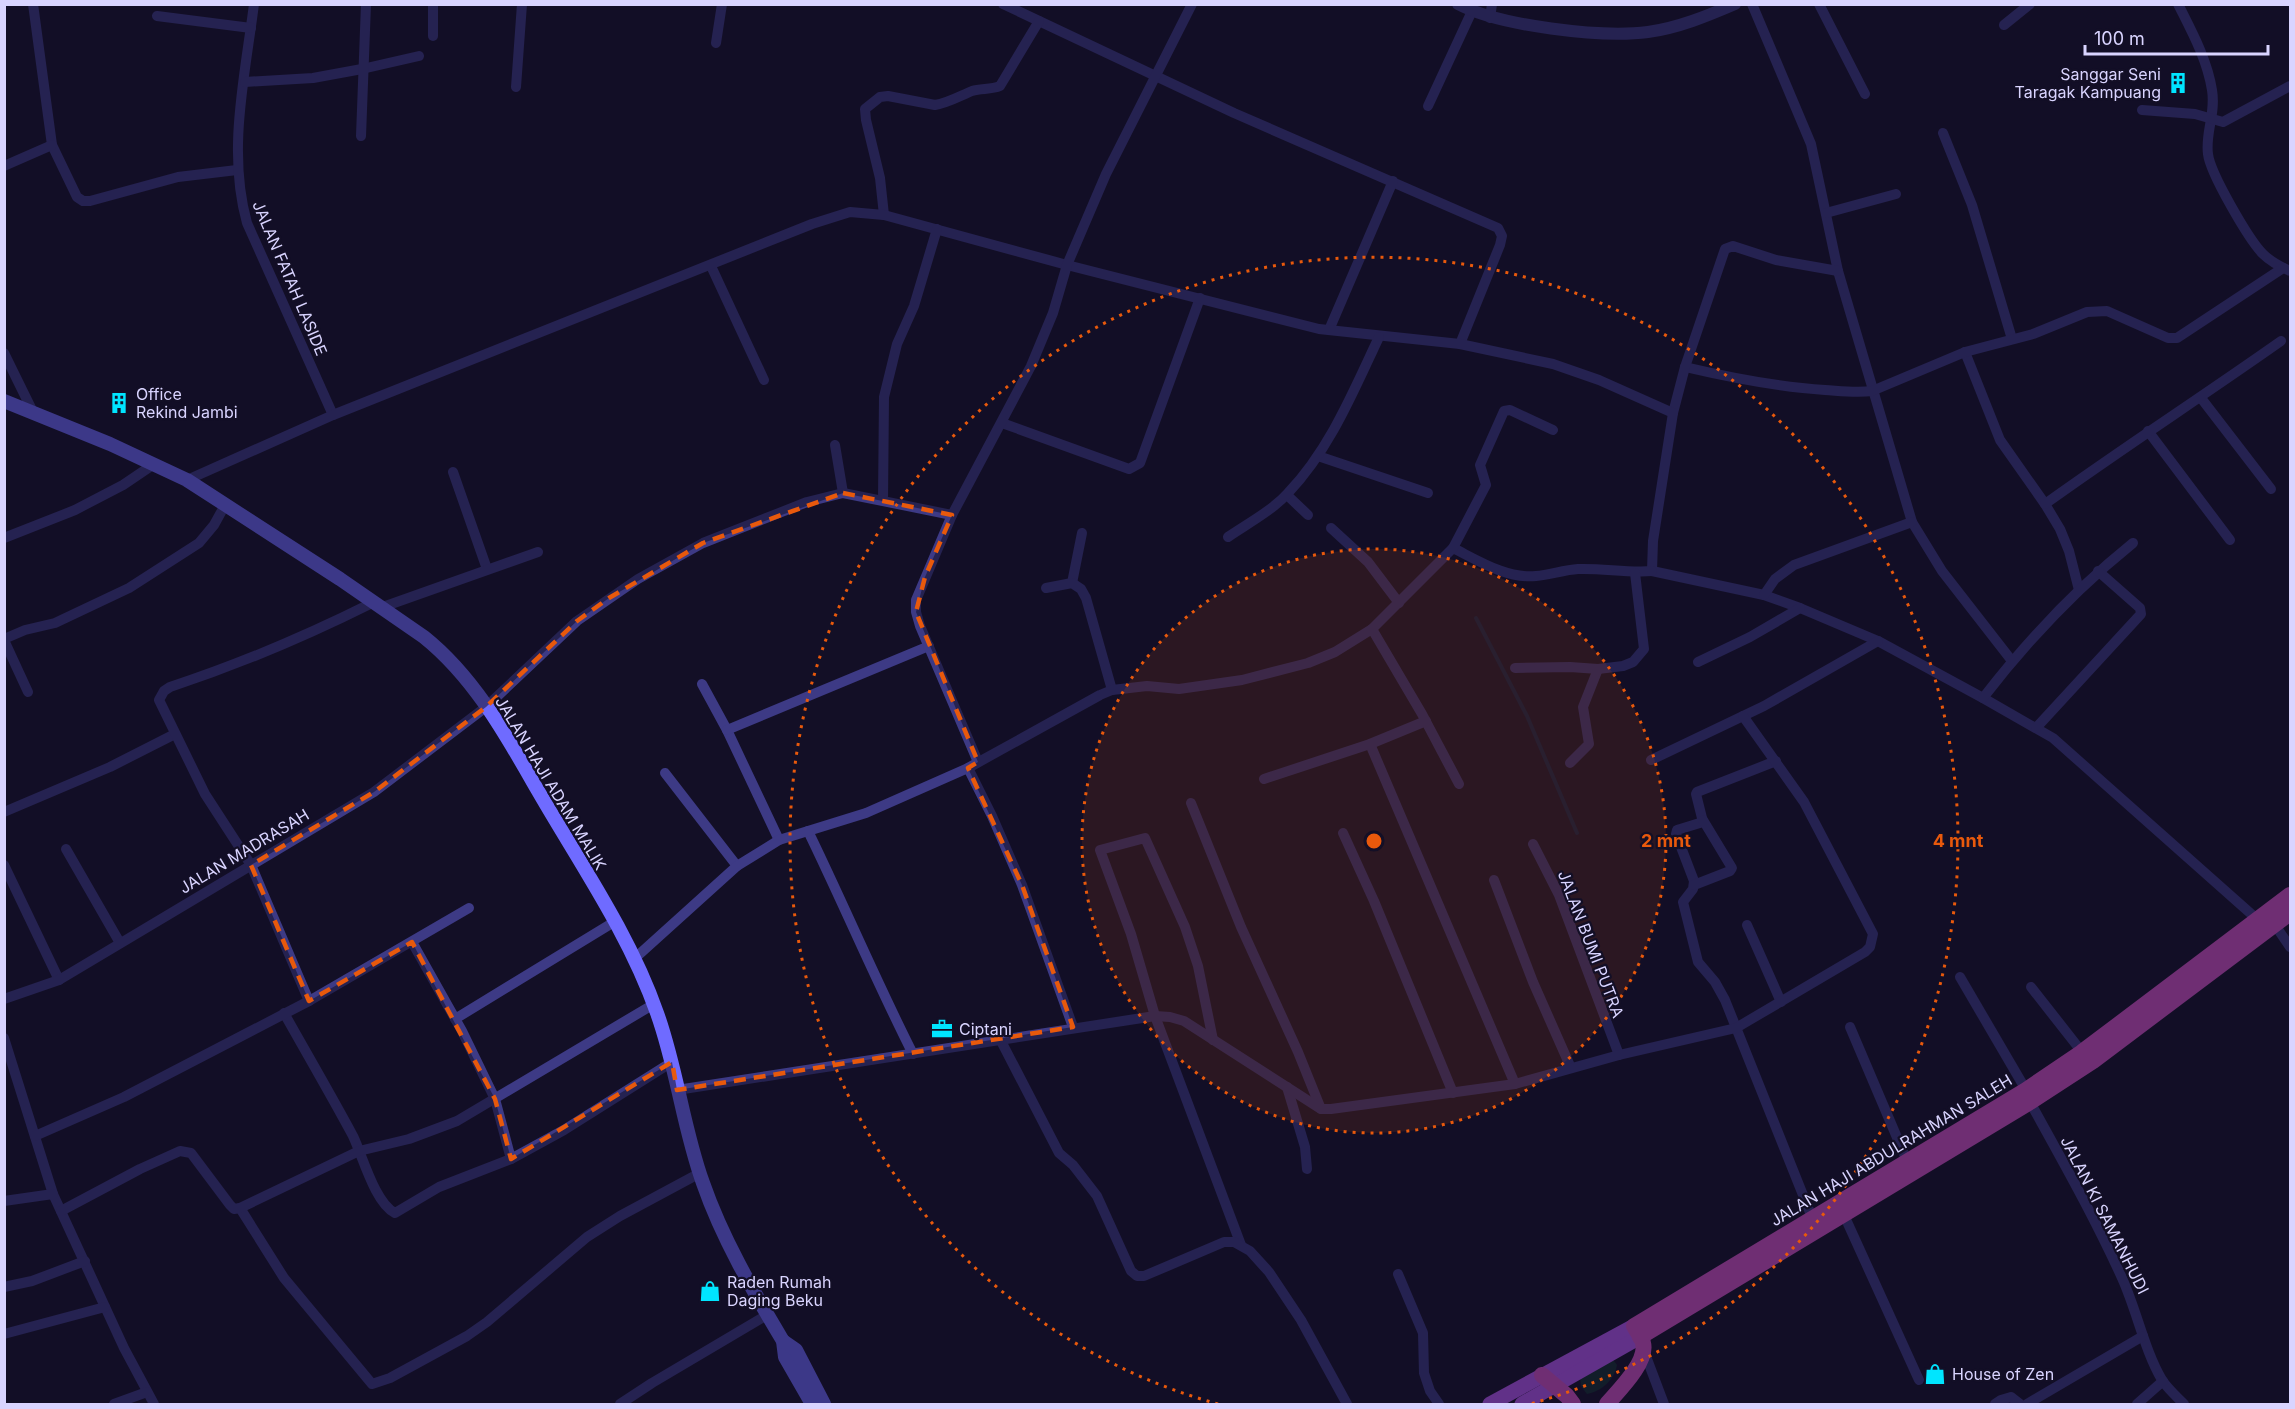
<svg xmlns="http://www.w3.org/2000/svg" width="2295" height="1409" font-family="Inter,sans-serif">
  <style>
    .green { fill: #12302f }
    .lines { fill: none; stroke-linecap: round; stroke-linejoin: round }
    .stream { stroke: #0c2248; stroke-width: 4 }
    .minor { stroke: #3d3a85; stroke-width: 10 }
    .tertiary { stroke: #3d3a85; stroke-width: 12 }
    .secondary { stroke: #6f6bff; stroke-width: 14 }
    .primary { stroke: #c25bff; stroke-width: 15 }
    .trunk { stroke: #e055d1; stroke-width: 16 }
    .marked { fill: none; stroke: #e8590c; stroke-width: 4.5; stroke-dasharray: 12 8; stroke-linejoin: round }
    .ring { fill: none; stroke: #e8590c; stroke-width: 3; stroke-dasharray: 3 6 }
    .labels { text-anchor: middle; dominant-baseline: central; stroke-width: 4.5; stroke-linejoin: round; paint-order: stroke }
    .poi-label { font-size: 16px; fill: #d9d4ff; stroke: #130f26; text-anchor: start }
    .street-label { font-size: 16px; fill: #d9d4ff; stroke: #130f26 }
    .centre { fill: #e8590c; stroke: #130f26; stroke-width: 3 }
    .ring-label { font-size: 18px; text-anchor: middle; font-weight: bold; fill: #e8590c; stroke: #130f26; stroke-width: 4.5; stroke-linejoin: round; paint-order: stroke }
  </style>
  <rect width="100%" height="100%" fill="#130f26"/>
  <!-- green -->
  <path class="green" d="M1608 1361H1614L1617 1365C1614 1380 1602 1391 1587 1394L1581 1386 1580 1377Z"/>
  <g class="lines">
    <!-- stream -->
    <polyline class="stream" points="1476,618 1527,716 1577,833"/>
    <!-- minor -->
    <g class="minor">
      <polyline points="33,4 52,145 77,197 83,201 90,201 178,177 237,170"/>
      <path d="M254 4C245 76 227 152 247 223L333 415"/>
      <polyline points="433,4 433,36"/>
      <polyline points="1003,4 1234,113 1498,228 1502,236 1500,245 1460,344"/>
      <polyline points="1752,4 1811,144 1838,271 1912,522 1942,571 2012,661"/>
      <polyline points="1819,4 1865,94"/>
      <path d="M2178 4C2192 32 2207 59 2212 90 2216 114 2205 133 2208 154 2210 173 2249 240 2263 254 2271 262 2281 267 2290 271"/>
      <polyline points="157,16 251,28"/>
      <polyline points="1490,18 1492,4"/>
      <polyline points="2004,25 2030,4"/>
      <polyline points="716,43 722,4"/>
      <polyline points="245,82 313,78 362,69 419,56"/>
      <polyline points="516,87 522,4"/>
      <polyline points="1428,106 1472,11"/>
      <polyline points="2142,110 2195,114 2223,122 2290,86"/>
      <polyline points="1943,133 1972,205 2012,339"/>
      <polyline points="361,136 366,4"/>
      <polyline points="4,166 52,145"/>
      <polyline points="1826,213 1896,194"/>
      <path d="M884 215 880 178 866 120 865 109 880 97 888 96 935 105C948 103 960 96 972 91 981 88 991 90 1000 86L1039 21"/>
      <polyline points="711,266 764,380"/>
      <polyline points="1329,330 1393,181"/>
      <polyline points="1965,352 2000,440 2045,504 2060,529 2069,551 2079,590"/>
      <polyline points="4,353 33,412"/>
      <path d="M1685 367C1732 378 1777 387 1825 390 1841 391 1856 393 1872 391L1965 352 2033 334 2087 312 2107 311 2168 338H2177L2283 268"/>
      <polyline points="2201,398 2271,489"/>
      <polyline points="1673,413 1685,367 1725,249 1733,246 1776,260 1838,271"/>
      <polyline points="1002,423 1129,469 1140,463 1200,298"/>
      <polyline points="2148,431 2230,540"/>
      <polyline points="835,445 843,493"/>
      <polyline points="1318,456 1428,493"/>
      <polyline points="453,472 487,569"/>
      <polyline points="187,480 333,415 812,224 850,212 884,215 1067,265 1319,329 1460,344 1553,364 1599,380 1673,413 1653,541 1652,571 1764,595 1800,608 1878,641 1983,698 2053,738 2258,920"/>
      <polyline points="1287,495 1308,515"/>
      <polyline points="883,500 884,397 897,344 914,306 937,229"/>
      <path d="M2045 504C2123 448 2203 396 2281 341"/>
      <polyline points="1331,528 1368,562 1399,603"/>
      <path d="M1228 537C1247 524 1273 510 1288 493 1330 449 1353 392 1379 337"/>
      <polyline points="4,538 75,510 123,485 154,464"/>
      <path d="M1453 548C1479 561 1507 579 1536 576 1550 575 1563 570 1578 569 1603 568 1627 573 1652 571"/>
      <polyline points="1072,583 1082,533"/>
      <polyline points="1046,588 1072,583 1081,589 1086,598 1112,690"/>
      <polyline points="1764,595 1775,579 1794,565 1912,522"/>
      <polyline points="380,608 538,552"/>
      <polyline points="1372,629 1422,714 1459,784"/>
      <polyline points="4,639 25,630 55,623 129,588 199,543 214,525 225,505"/>
      <polyline points="4,640 28,692"/>
      <polyline points="1698,662 1750,637 1800,608"/>
      <polyline points="1515,668 1570,667 1598,669 1623,666 1633,662 1644,649 1635,573"/>
      <polyline points="702,684 727,730 779,840"/>
      <path d="M1983 698C2027 641 2077 588 2133 543"/>
      <polyline points="2036,728 2141,614 2140,608 2098,571"/>
      <polyline points="727,730 929,646"/>
      <polyline points="1370,744 1515,1084"/>
      <polyline points="1651,760 1764,706 1878,641"/>
      <polyline points="1776,761 1697,792 1696,794 1703,822 1677,830 1676,834 1694,881 1693,889 1683,902 1698,962 1715,982 1725,1000 1813,1220"/>
      <polyline points="978,762 920,626 916,612 916,600 952,515 1031,366 1053,313 1067,265 1106,174 1192,4"/>
      <polyline points="1570,763 1589,744 1583,707 1598,669"/>
      <polyline points="968,768 992,816 1022,885 1073,1027"/>
      <polyline points="665,773 737,866"/>
      <polyline points="1264,779 1370,744 1426,721"/>
      <polyline points="1191,803 1241,927 1298,1052 1321,1109"/>
      <polyline points="4,812 110,767 175,734"/>
      <path d="M808 831C844 905 876 981 913 1054"/>
      <polyline points="1343,833 1374,901 1453,1093"/>
      <polyline points="1533,844 1559,895 1619,1055"/>
      <polyline points="66,849 120,943"/>
      <polyline points="4,865 59,980"/>
      <polyline points="1494,880 1533,982 1571,1068"/>
      <polyline points="1694,885 1730,871 1732,868 1703,820"/>
      <polyline points="1747,925 1781,1002"/>
      <polyline points="2275,925 2290,947"/>
      <polyline points="412,942 462,1031 495,1099 511,1159"/>
      <polyline points="634,959 737,866 779,840 866,813 968,768 1100,695 1112,690 1147,686 1179,689 1242,680 1308,663 1335,652 1372,629 1453,548 1486,485 1480,465 1504,411 1510,410 1553,430"/>
      <polyline points="1960,977 2026,1090"/>
      <polyline points="2031,987 2082,1052"/>
      <polyline points="4,999 59,980 374,792 486,707 577,621 638,579 703,543 807,502 843,493 952,515"/>
      <polyline points="309,1001 469,908"/>
      <path d="M284 1013C307 1054 331 1095 353 1136 363 1157 375 1203 395 1213L439 1187 511 1159 564 1130 672 1062"/>
      <polyline points="455,1019 614,922"/>
      <polyline points="1850,1027 1907,1161"/>
      <polyline points="4,1038 53,1194 124,1348 154,1404"/>
      <polyline points="1213,1040 1198,966 1185,927 1145,838 1100,850 1131,934 1155,1016 1241,1245"/>
      <polyline points="1001,1041 1059,1153 1073,1165 1097,1196 1131,1271 1137,1276 1144,1276 1224,1242 1234,1242 1250,1251 1269,1272 1301,1320 1347,1404"/>
      <polyline points="1287,1087 1305,1147 1307,1169"/>
      <polyline points="677,1090 1155,1016 1170,1017 1184,1021 1321,1109 1331,1109 1515,1084 1619,1055 1736,1028 1865,952 1870,947 1873,934 1804,802 1743,716"/>
      <path d="M2030 1102C2062 1160 2095 1218 2122 1278 2137 1311 2144 1349 2162 1380 2168 1389 2177 1397 2184 1404"/>
      <path d="M35 1136 124 1097 309 1001 251 865 205 794 159 700 164 691 170 687C243 663 304 637 372 603"/>
      <polyline points="4,1201 53,1194"/>
      <polyline points="240,1208 284,1278 372,1384 390,1378 467,1336 487,1322 587,1237 620,1216 700,1173"/>
      <polyline points="61,1211 140,1169 180,1151 191,1153 230,1205 234,1209 240,1208 359,1151 409,1139 457,1121 654,1004"/>
      <polyline points="1844,1215 1919,1380"/>
      <polyline points="1398,1274 1423,1333 1424,1373 1430,1391 1439,1404"/>
      <polyline points="4,1287 32,1281 85,1261"/>
      <polyline points="4,1334 105,1307"/>
      <polyline points="1644,1351 1664,1404"/>
      <polyline points="114,1404 147,1392"/>
      <polyline points="620,1404 652,1383 767,1315"/>
      <polyline points="1995,1404 2001,1400 2011,1397 2020,1404"/>
      <polyline points="2027,1404 2143,1336"/>
      <polyline points="2137,1404 2163,1381"/>
    </g>
    <!-- tertiary -->
    <path class="tertiary" d="M1458 4C1499 26 1602 38 1648 32 1678 28 1707 16 1735 4"/>
    <!-- secondary -->
    <g class="secondary">
      <path d="M4 401 110 444 187 480 340 579 424 637C474 677 506 735 537 789 579 862 629 933 657 1013 677 1068 683 1128 703 1183 722 1238 753 1291 783 1341L785 1357 812 1404"/>
      <polyline points="783,1341 796,1350 824,1404"/>
    </g>
    <!-- primary -->
    <g class="primary">
      <polyline points="1490,1404 1634,1326"/>
      <polyline points="1522,1404 1640,1337"/>
    </g>
    <!-- trunk -->
    <g class="trunk">
      <polyline points="1640,1337 2030,1102 2093,1061 2290,913"/>
      <polyline points="1542,1375 1567,1396 1573,1404"/>
      <path d="M1607 1404C1618 1391 1648 1362 1643 1343 1642 1337 1637 1332 1634 1326L2026 1090 2082 1052 2290 895"/>
    </g>
  </g>
  <!-- marked area -->
  <path d="M0 0H2295V1409H0ZM843 493 952 515 925 577 916 612 978 762 968 768 1022 885 1073 1027 677 1090 672 1062 511 1159 495 1099 412 942 309 1001 251 865 374 792 486 707 577 621 609 598 703 543Z" fill="#130f26" fill-opacity=".55" fill-rule="evenodd"/>
  <path class="marked" d="M843 493 952 515 925 577 916 612 978 762 968 768 1022 885 1073 1027 677 1090 672 1062 511 1159 495 1099 412 942 309 1001 251 865 374 792 486 707 577 621 609 598 703 543Z"/>
  <!-- distance rings -->
  <circle cx="1374" cy="841" r="292" fill="#e8590c" fill-opacity=".12"/>
  <g class="ring">
    <circle cx="1374" cy="841" r="292"/>
    <path d="M1218 1404A584 584 0 1 1 1530 1404"/>
  </g>
  <!-- icons -->
  <defs>
    <symbol id="building-bare" viewBox="-9 -9 18 18"><path d="M-4-6H4V6H1V3H-1V6H-4ZM-2.5-4.3h1.7v1.8h-1.7ZM.8-4.3h1.7v1.8H.8ZM-2.5-1h1.7V.8h-1.7ZM.8-1h1.7V.8H.8Z" fill="#00e5ff" stroke="#130f26" stroke-width="2.5" paint-order="stroke"/></symbol>
    <symbol id="office-bare" viewBox="-9 -9 18 18"><path d="M-6-3h4V-5.5h4V-3h4V5H-6ZM-1-4.5V-3h2v-1.5ZM-6 0V1H6V0Z" fill="#00e5ff" stroke="#130f26" stroke-width="2.5" paint-order="stroke"/></symbol>
    <symbol id="shop-bare" viewBox="-9 -9 18 18"><path d="M-5-2.5h2.3a2.7 3.5 0 0 1 5.4 0H5L5.5 6h-11ZM-1.5-2.5h3a1.5 2.3 0 0 0-3 0Z" fill="#00e5ff" stroke="#130f26" stroke-width="2.5" paint-order="stroke"/></symbol>
  </defs>
  <g fill-rule="evenodd">
    <use href="#building-bare" x="2163" y="68" width="30" height="30"/>
    <use href="#building-bare" x="104" y="388" width="30" height="30"/>
    <use href="#office-bare" x="927" y="1014" width="30" height="30"/>
    <use href="#shop-bare" x="695" y="1276" width="30" height="30"/>
    <use href="#shop-bare" x="1920" y="1359" width="30" height="30"/>
  </g>
  <g class="labels">
    <!-- poi labels -->
    <g class="poi-label">
      <text x="2161" y="74" text-anchor="end">Sanggar Seni<tspan x="2161" dy="18">Taragak Kampuang</tspan></text>
      <text x="136" y="394">Office<tspan x="136" dy="18">Rekind Jambi</tspan></text>
      <text x="959" y="1029">Ciptani</text>
      <text x="727" y="1282">Raden Rumah<tspan x="727" dy="18">Daging Beku</tspan></text>
      <text x="1952" y="1374">House of Zen</text>
    </g>
    <!-- street labels -->
    <g class="street-label">
      <text transform="translate(290 278) rotate(67)">JALAN FATAH LASIDE</text>
      <text transform="translate(551 783) rotate(59)">JALAN HAJI ADAM MALIK</text>
      <text transform="translate(244 851) rotate(-31)">JALAN MADRASAH</text>
      <text transform="translate(1591 944) rotate(69)">JALAN BUMI PUTRA</text>
      <text transform="translate(1891 1150) rotate(-31)">JALAN HAJI ABDULRAHMAN SALEH</text>
      <text transform="translate(2105 1215) rotate(63)">JALAN KI SAMANHUDI</text>
    </g>
  </g>
  <circle cx="1374" cy="841" r="9" class="centre"/>
  <g class="ring-label">
    <text x="1666" y="847">2 mnt</text>
    <text x="1958" y="847">4 mnt</text>
  </g>
  <!-- border -->
  <rect width="2295" height="1409" fill="none" stroke="#d9d4ff" stroke-width="12"/>
  <!-- scale -->
  <path d="M2085 45v9h183v-9" fill="none" stroke="#d9d4ff" stroke-width="3"/>
  <text x="2094" y="45" font-size="18" fill="#d9d4ff" stroke="#130f26" stroke-width="4.5" paint-order="stroke">100 m</text>
</svg>
